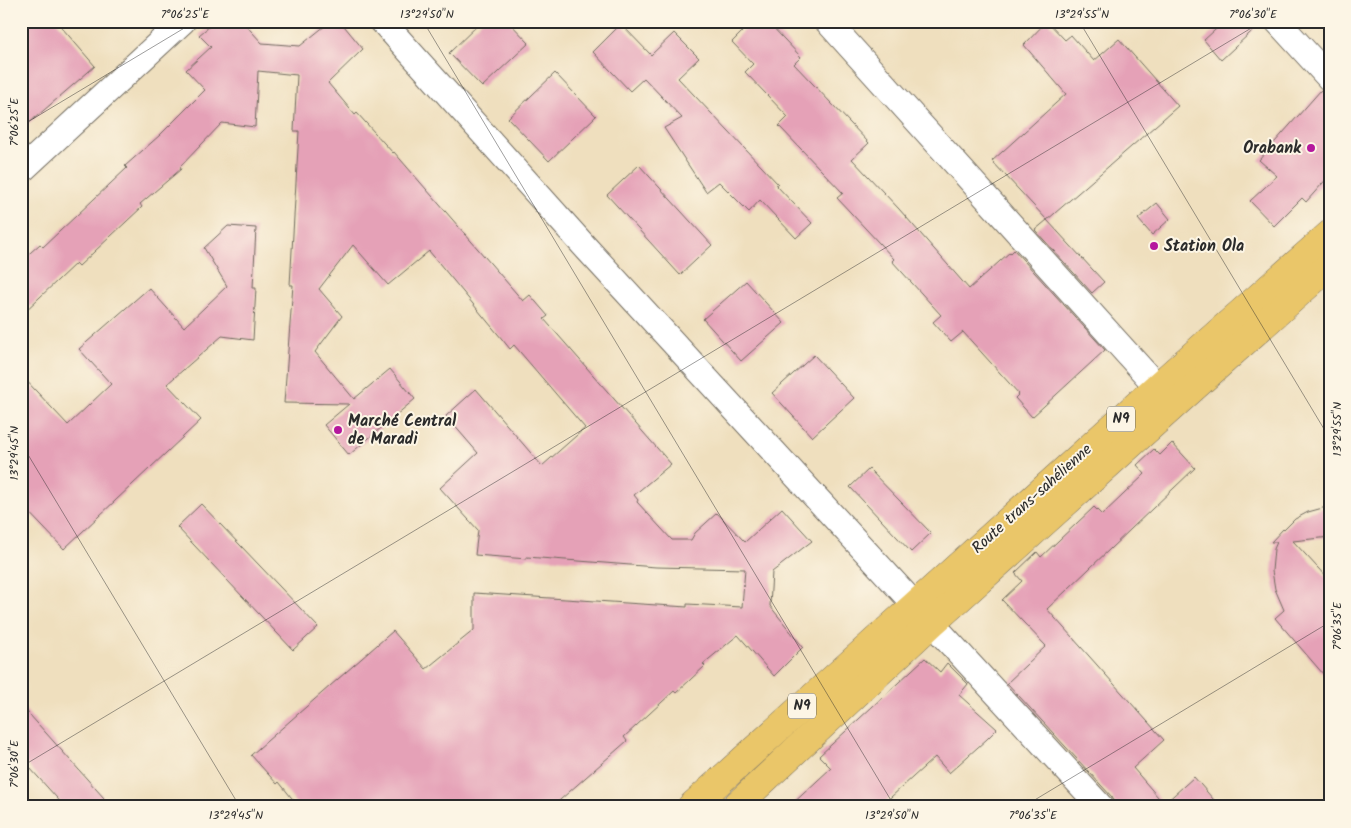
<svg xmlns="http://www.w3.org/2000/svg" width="1351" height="828" font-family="Kalam,sans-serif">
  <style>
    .building { fill: #e5a1b7 }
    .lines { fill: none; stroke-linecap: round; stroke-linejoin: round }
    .street-casing { stroke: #706a5e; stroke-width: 27 }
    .highway-casing { stroke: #706a5e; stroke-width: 29 }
    .street { stroke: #fff; stroke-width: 25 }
    .highway { stroke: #eac669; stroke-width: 28 }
    .ticks { fill: none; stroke: #2b2b2b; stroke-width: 1; stroke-opacity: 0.45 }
    .poi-dot { fill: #b5179e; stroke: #fcf5e5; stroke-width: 2 }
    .labels { text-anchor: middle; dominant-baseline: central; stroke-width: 4; stroke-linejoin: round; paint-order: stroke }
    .shield { fill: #fcf5e5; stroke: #6a6863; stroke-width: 1 }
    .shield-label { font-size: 15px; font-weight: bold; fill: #2b2b2b }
    .poi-label { font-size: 16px; font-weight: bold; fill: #2b2b2b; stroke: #fcf5e5; text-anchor: start }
    .street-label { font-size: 16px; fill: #2b2b2b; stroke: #fcf5e5 }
    .neatline { fill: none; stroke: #2b2b2b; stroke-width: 2 }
    .ticks-label { font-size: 12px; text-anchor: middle; fill: #2b2b2b }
  </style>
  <rect width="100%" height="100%" fill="#fcf5e5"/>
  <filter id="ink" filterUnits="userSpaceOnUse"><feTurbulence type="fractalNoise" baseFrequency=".02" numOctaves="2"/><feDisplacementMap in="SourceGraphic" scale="10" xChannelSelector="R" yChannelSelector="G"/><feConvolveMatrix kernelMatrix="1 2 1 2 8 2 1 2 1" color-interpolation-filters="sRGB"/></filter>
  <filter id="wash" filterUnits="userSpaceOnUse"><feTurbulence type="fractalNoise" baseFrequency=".0096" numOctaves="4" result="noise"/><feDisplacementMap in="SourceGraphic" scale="20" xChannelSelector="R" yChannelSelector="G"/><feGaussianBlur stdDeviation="1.12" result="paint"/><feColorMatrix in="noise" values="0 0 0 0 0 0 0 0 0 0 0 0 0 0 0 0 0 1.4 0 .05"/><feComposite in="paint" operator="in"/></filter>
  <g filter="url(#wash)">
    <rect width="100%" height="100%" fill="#efdfbe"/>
    <g id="blocks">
      <!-- building -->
      <g class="building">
        <polygon points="21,21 56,21 95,66 21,130"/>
        <polygon points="216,21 242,21 262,43 300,46 331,21 340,21 363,49 328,83 355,115 357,113 393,153 394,152 523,301 530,295 548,316 544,319 671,464 634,495 638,500 637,502 672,540 691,540 695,533 717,513 745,542 782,508 812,541 772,572 770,606 803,647 774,676 738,635 703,664 705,666 676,693 674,691 624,737 627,741 552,807 299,807 279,782 277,784 251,755 393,631 426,669 474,630 474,593 687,607 687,604 742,607 745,569 656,567 527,557 527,559 475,555 478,530 440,488 478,453 446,416 476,389 542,466 585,428 514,345 510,349 502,339 429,251 388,285 353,245 319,289 342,316 315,352 354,399 390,369 415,399 349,455 324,425 349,404 284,403 293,285 290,285 299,131 294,131 297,75 258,71 255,127 222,123 180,167 181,169 140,204 142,207 79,266 76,263 21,315 21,261 40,244 43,247 127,168 125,166 160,135 205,90 186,70 211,47 199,35"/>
        <polygon points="482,21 508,21 529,43 482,87 449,53"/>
        <polygon points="753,21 767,21 801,57 794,64 869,143 852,159 899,209 969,289 1010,252 1011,253 1014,250 1105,350 1032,417 1015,398 1019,394 963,332 951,342 933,322 941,315 892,261 894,259 837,198 843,193 779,126 788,117 745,72 753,64 732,42"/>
        <polygon points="1047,21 1065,40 1071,35 1094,61 1119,39 1178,106 1047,220 992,161 1066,94 1024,45"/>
        <polygon points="1225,21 1263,21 1221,60 1204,40"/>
        <polygon points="621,24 651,55 674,33 699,58 678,78 778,184 776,185 812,223 796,238 760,200 749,212 719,182 706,192 664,128 682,118 644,78 630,91 593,52"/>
        <polygon points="555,73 596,116 549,161 508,118"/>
        <polygon points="1321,90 1330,93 1330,175 1306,202 1302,198 1274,226 1250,201 1277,176 1259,160"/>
        <polygon points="639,165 712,245 680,275 607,195"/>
        <polygon points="1157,203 1170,219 1152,235 1138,219"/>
        <polygon points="1047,220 1104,282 1092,293 1035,230"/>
        <polygon points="228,226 256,228 253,288 256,288 253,340 222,336 167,384 201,420 64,549 21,504 21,375 68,425 111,384 79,349 149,288 184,327 227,286 204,248"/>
        <polygon points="746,281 784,323 741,361 703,319"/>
        <polygon points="814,355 854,398 812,437 772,393"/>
        <polygon points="1172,443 1195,468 1047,609 1164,740 1133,768 1164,804 1194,777 1220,807 1117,807 1112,797 1007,683 1046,646 1002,600 1022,581 1015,573 1037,552 1041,557 1094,507 1102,515 1145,474 1137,465 1154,449 1160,455"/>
        <polygon points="869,469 931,533 911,552 850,487"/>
        <polygon points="201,504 318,627 293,650 177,527"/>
        <polygon points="1330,506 1330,537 1293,541 1330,581 1330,682 1275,618 1284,610 1275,589 1272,571 1274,549 1277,542 1271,542 1283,529 1284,530 1295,519 1308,512"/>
        <polygon points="925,658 940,672 947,663 968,684 959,695 997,729 987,739 949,773 935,757 880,807 789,807 831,768 819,756"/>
        <polygon points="21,705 112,807 65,807 21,758"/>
      </g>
    </g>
  </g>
  <g filter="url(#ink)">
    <use href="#blocks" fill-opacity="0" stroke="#706a5e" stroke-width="1"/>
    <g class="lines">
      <defs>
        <g id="street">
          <polyline points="382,21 587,249 1101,807"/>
          <polyline points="827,21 1170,401"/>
          <polyline points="1277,21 1330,79"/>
          <polyline points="21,171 183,21"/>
        </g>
        <g id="highway">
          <polyline points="691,807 1157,387 1330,234"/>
          <polyline points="735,807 932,623 1330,265"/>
        </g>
      </defs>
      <!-- street casing -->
      <use href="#street" class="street-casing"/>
      <!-- highway casing -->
      <use href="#highway" class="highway-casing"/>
      <!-- street -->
      <use href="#street" class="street"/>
      <!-- highway -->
      <use href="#highway" class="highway"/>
    </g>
  </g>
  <!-- ticks -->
  <path class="ticks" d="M423 21 895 807M1079 21 1330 439M21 126 196 21M21 443 240 807M21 767 1263 21M1023 807 1330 622"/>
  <!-- markers -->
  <g class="poi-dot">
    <circle cx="1311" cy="148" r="5"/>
    <circle cx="1154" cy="246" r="5"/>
    <circle cx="338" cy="430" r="5"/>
  </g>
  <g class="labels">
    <!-- shield labels -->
    <g class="shield">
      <rect x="1107" y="406.5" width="28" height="25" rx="4"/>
      <rect x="788" y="693.5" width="28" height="25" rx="4"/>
    </g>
    <g class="shield-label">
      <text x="1121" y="419">N9</text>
      <text x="802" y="706">N9</text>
    </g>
    <!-- poi labels -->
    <g class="poi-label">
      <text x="1301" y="148" text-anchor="end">Orabank</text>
      <text x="1164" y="246">Station Ola</text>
      <text x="348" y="421">Marché Central<tspan x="348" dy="18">de Maradi</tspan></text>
    </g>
    <!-- street labels -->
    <g class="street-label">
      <text transform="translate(1032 499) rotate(-42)">Route trans-sahélienne</text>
    </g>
  </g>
  <!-- margin -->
  <rect width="1351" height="828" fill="none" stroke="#fcf5e5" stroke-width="55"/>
  <rect x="28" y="28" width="1296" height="772" class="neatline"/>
  <g class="ticks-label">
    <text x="185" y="18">7°06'25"E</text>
    <text x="427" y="18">13°29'50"N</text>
    <text x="1082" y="18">13°29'55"N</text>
    <text x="1253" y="18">7°06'30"E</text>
    <text transform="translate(14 122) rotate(-90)" y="4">7°06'25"E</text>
    <text transform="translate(1337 429) rotate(-90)" y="4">13°29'55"N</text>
    <text transform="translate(14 453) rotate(-90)" y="4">13°29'45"N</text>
    <text transform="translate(1337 626) rotate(-90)" y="4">7°06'35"E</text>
    <text transform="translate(14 764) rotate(-90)" y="4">7°06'30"E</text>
    <text x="236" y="819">13°29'45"N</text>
    <text x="892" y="819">13°29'50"N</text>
    <text x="1033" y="819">7°06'35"E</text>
  </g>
</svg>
